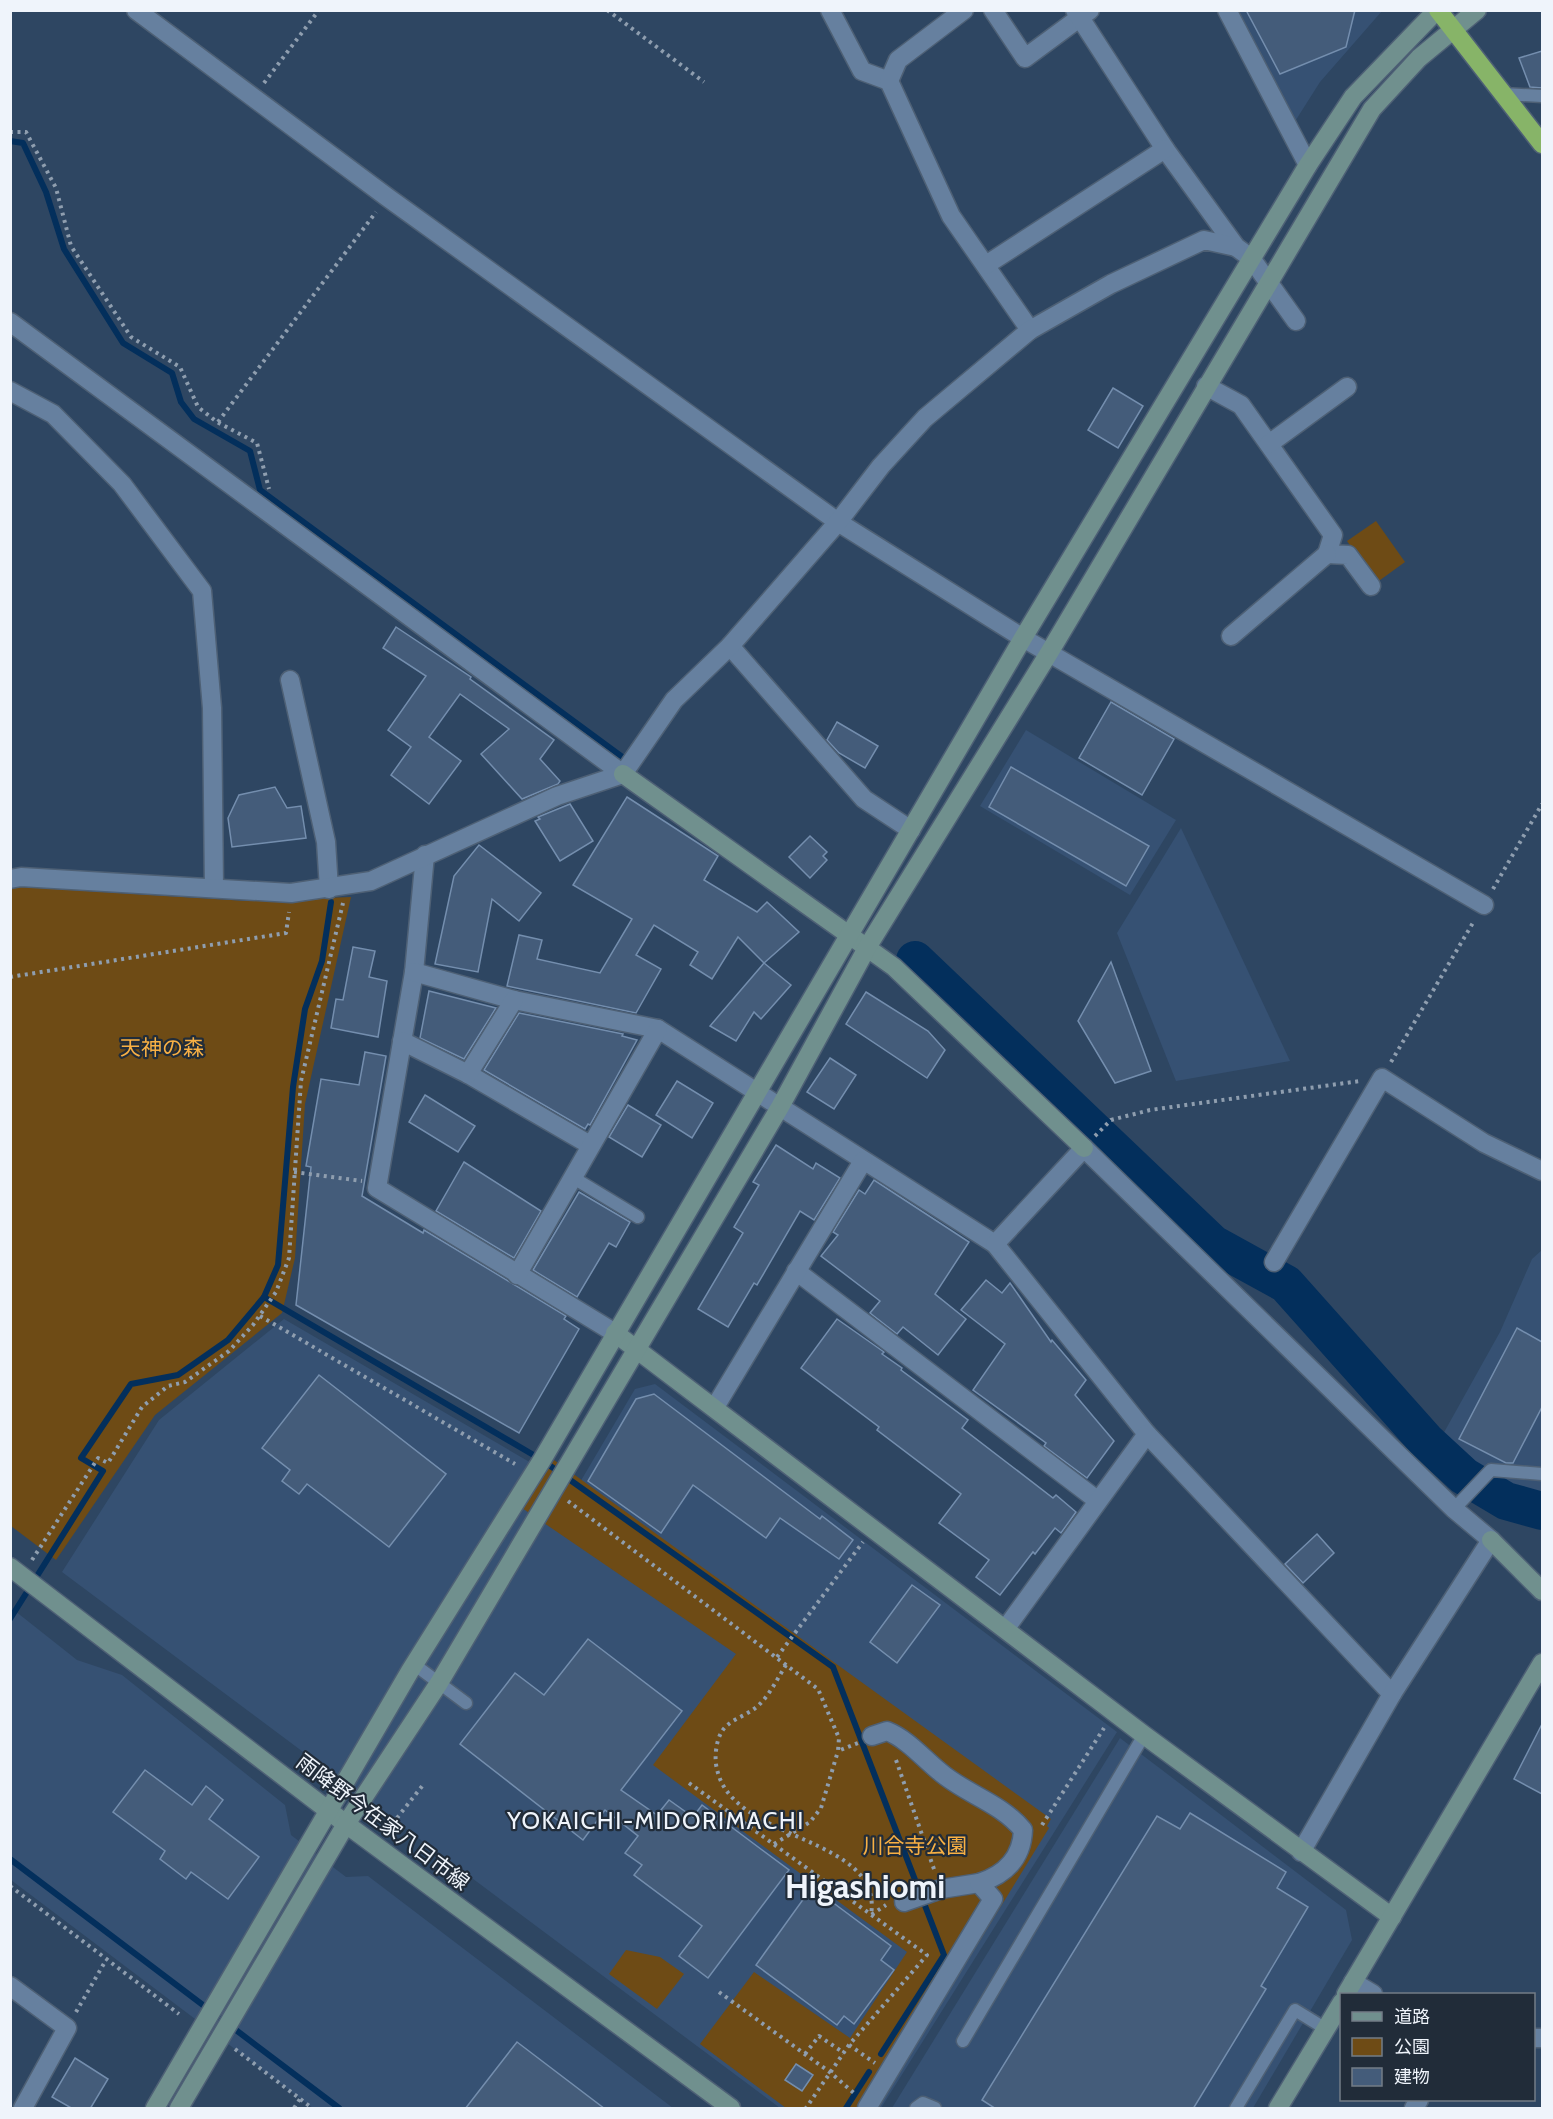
<svg xmlns="http://www.w3.org/2000/svg" width="1553" height="2119" font-family="Cabin,'Noto Sans JP',sans-serif">
  <style>
    .built { fill: #365173 }
    .green { fill: #6e4b15 }
    .lines { fill: none; stroke-linecap: round; stroke-linejoin: round }
    .stream { stroke: #032f5c; stroke-width: 6 }
    .river { stroke: #032f5c; stroke-width: 38 }
    .building { fill: #445c7a; stroke: #748eae; stroke-width: 1.5 }
    .lane-casing { stroke: #4e6075; stroke-width: 15 }
    .street-casing { stroke: #4e6075; stroke-width: 21 }
    .secondary-casing { stroke: #4e6075; stroke-width: 21 }
    .highway-casing { stroke: #4e6075; stroke-width: 21 }
    .path { stroke: #8f9eaf; stroke-width: 4; stroke-dasharray: 3 4.5; stroke-linecap: butt }
    .lane { stroke: #66809f; stroke-width: 12 }
    .street { stroke: #66809f; stroke-width: 18 }
    .secondary { stroke: #70908e; stroke-width: 18 }
    .highway { stroke: #87b468; stroke-width: 18 }
    .labels { text-anchor: middle; dominant-baseline: central; stroke-width: 4.5; stroke-linejoin: round; paint-order: stroke }
    .park-label { font-size: 21px; fill: #f8b044; stroke: #212c39 }
    .street-label { font-size: 21px; fill: #eff4fb; stroke: #212c39 }
    .quarter-label { font-size: 24px; letter-spacing: 1.5px; fill: #eff4fb; stroke: #212c39 }
    .town-label { font-size: 33px; font-weight: bold; fill: #eff4fb; stroke: #212c39 }
  </style>
  <rect width="100%" height="100%" fill="#2e4662"/>
  <!-- built -->
  <g class="built">
    <polygon points="1235,11 1382,11 1320,82 1294,123"/>
    <polygon points="1026,730 1176,820 1130,895 980,806"/>
    <polygon points="1181,828 1290,1061 1176,1081 1117,933"/>
    <polygon points="1542,1250 1542,1500 1490,1483 1442,1436 1500,1332 1532,1259"/>
    <polygon points="284,1319 576,1489 635,1389 655,1384 1117,1732 881,2108 780,2108 62,1572 159,1420"/>
    <polygon points="10,1607 77,1660 122,1675 285,1805 291,1835 346,1877 368,1876 673,2108 313,2108 11,1880"/>
    <polygon points="1120,1738 1346,1910 1352,1940 1253,2108 892,2108"/>
  </g>
  <!-- green -->
  <g class="green">
    <polygon points="1376,521 1405,562 1376,583 1347,541"/>
    <polygon points="21,887 247,901 351,897 305,1104 295,1258 282,1313 155,1415 56,1560 11,1526 10,889"/>
    <polygon points="554,1460 1051,1819 1047,1826 1049,1828 877,2108 786,2108 700,2044 754,1972 850,2038 907,1952 653,1765 736,1654 522,1508"/>
    <polygon points="626,1950 660,1957 684,1974 657,2009 609,1974"/>
  </g>
  <g class="lines">
    <!-- stream -->
    <g class="stream">
      <polyline points="10,141 23,143 46,192 64,249 123,343 172,373 181,402 194,419 250,451 260,490 625,759"/>
      <polyline points="264,1297 542,1460 833,1667 944,1955 881,2054"/>
      <polyline points="10,1619 103,1471 81,1458 131,1384 178,1375 228,1340 264,1297 278,1265 293,1087 305,1009 322,961 331,902"/>
      <polyline points="10,1859 339,2108"/>
      <polyline points="846,2108 869,2072"/>
    </g>
    <!-- river -->
    <polyline class="river" points="915,960 1213,1244 1286,1284 1426,1441 1464,1476 1506,1501 1542,1511"/>
  </g>
  <!-- building -->
  <g class="building">
    <polygon points="1246,10 1355,10 1346,47 1280,74"/>
    <polygon points="1542,51 1542,88 1530,87 1519,58"/>
    <polygon points="1113,388 1143,406 1118,448 1088,430"/>
    <polygon points="396,627 471,677 470,679 554,740 540,759 560,781 558,784 522,799 481,754 509,729 460,694 429,737 461,761 429,804 391,775 411,747 388,730 426,676 383,648"/>
    <polygon points="1111,702 1174,739 1142,795 1079,758"/>
    <polygon points="837,722 878,746 865,768 839,753 827,740"/>
    <polygon points="1011,767 1149,846 1126,886 989,807"/>
    <polygon points="275,787 287,808 301,806 306,838 232,847 228,818 239,795"/>
    <polygon points="627,797 718,856 704,880 757,912 767,902 799,932 764,963 738,937 712,979 690,965 698,952 654,925 636,955 661,969 636,1013 507,986 519,935 542,940 537,959 600,973 632,919 573,885"/>
    <polygon points="570,804 593,841 560,861 535,821 540,819 538,817"/>
    <polygon points="810,836 827,852 823,856 827,860 810,878 789,857"/>
    <polygon points="479,845 541,893 519,921 492,899 478,972 435,964 454,876"/>
    <polygon points="353,947 375,951 369,977 387,981 378,1037 331,1028 336,999 343,1000"/>
    <polygon points="1111,962 1151,1071 1115,1083 1078,1021"/>
    <polygon points="764,963 791,985 761,1019 754,1012 736,1041 710,1026"/>
    <polygon points="429,991 496,1008 464,1059 420,1038"/>
    <polygon points="866,992 928,1031 945,1050 927,1078 846,1024"/>
    <polygon points="519,1013 623,1034 622,1036 637,1040 590,1125 588,1124 585,1129 484,1070"/>
    <polygon points="365,1052 386,1056 362,1196 423,1233 424,1230 566,1316 564,1319 579,1329 519,1433 296,1305 311,1167 306,1166 321,1079 359,1085"/>
    <polygon points="830,1058 856,1075 834,1109 807,1092"/>
    <polygon points="677,1081 713,1103 692,1138 656,1115"/>
    <polygon points="425,1095 475,1126 458,1152 409,1122"/>
    <polygon points="628,1105 661,1125 642,1157 609,1137"/>
    <polygon points="776,1145 813,1169 816,1163 840,1178 814,1220 800,1211 757,1285 754,1283 728,1327 698,1309 743,1233 734,1227 759,1185 753,1182"/>
    <polygon points="464,1162 541,1211 514,1258 436,1211"/>
    <polygon points="874,1180 969,1242 935,1294 966,1319 938,1355 903,1327 897,1334 870,1313 880,1301 821,1256 838,1235 833,1232 859,1190 865,1194"/>
    <polygon points="579,1192 630,1222 616,1247 609,1243 577,1297 533,1270"/>
    <polygon points="986,1280 1002,1293 1010,1283 1051,1342 1052,1340 1086,1380 1075,1395 1114,1441 1087,1478 1044,1446 1046,1443 973,1390 1005,1344 961,1310"/>
    <polygon points="837,1319 884,1352 882,1354 902,1368 901,1370 968,1420 962,1428 1053,1498 1056,1495 1076,1512 1061,1533 1055,1528 1035,1554 1033,1552 1000,1595 976,1577 989,1560 939,1523 961,1494 877,1430 879,1427 801,1368"/>
    <polygon points="1517,1328 1542,1342 1542,1407 1513,1463 1506,1463 1459,1439"/>
    <polygon points="319,1375 446,1474 389,1547 307,1484 299,1494 282,1481 290,1470 262,1448"/>
    <polygon points="654,1394 820,1519 822,1516 853,1540 839,1559 780,1518 766,1538 693,1485 661,1533 588,1481 636,1399"/>
    <polygon points="1317,1534 1334,1553 1303,1583 1285,1564"/>
    <polygon points="912,1585 940,1605 897,1663 870,1642"/>
    <polygon points="588,1639 682,1711 621,1790 657,1815 669,1800 693,1817 702,1805 789,1870 708,1978 679,1956 702,1926 634,1875 642,1865 625,1853 638,1836 605,1810 583,1840 460,1744 515,1673 544,1695"/>
    <polygon points="1542,1724 1542,1794 1514,1779"/>
    <polygon points="145,1770 192,1805 206,1786 223,1800 209,1819 259,1857 228,1899 191,1872 186,1879 160,1859 165,1851 113,1812"/>
    <polygon points="1190,1813 1286,1872 1277,1888 1308,1907 1261,1986 1266,1989 1193,2109 996,2109 982,2100 1157,1816 1180,1829"/>
    <polygon points="812,1887 891,1946 881,1960 894,1970 854,2024 844,2016 837,2025 756,1965"/>
    <polygon points="517,2042 605,2109 465,2109"/>
    <polygon points="75,2058 108,2079 90,2109 73,2109 52,2097"/>
    <polygon points="796,2064 813,2075 802,2091 785,2080"/>
  </g>
  <g class="lines">
    <defs>
      <g id="lane">
        <polyline points="1504,94 1542,96"/>
        <polyline points="572,1177 638,1217"/>
        <polyline points="1454,1509 1491,1470 1542,1474"/>
        <polyline points="415,1665 466,1703"/>
        <polyline points="963,2041 1144,1735"/>
        <polyline points="916,2108 923,2103 935,2108"/>
        <polyline points="1236,2108 1295,2010 1326,2029"/>
      </g>
      <g id="street">
        <polyline points="136,10 387,197 838,522 1023,638 1484,905"/>
        <polyline points="830,10 862,71 889,81 951,216 1030,330"/>
        <polyline points="993,10 1025,58 1090,10"/>
        <polyline points="1075,10 1165,149 1236,247 1251,258 1296,321"/>
        <polyline points="1227,10 1308,165"/>
        <polyline points="889,81 898,60 964,10"/>
        <polyline points="986,265 1165,149"/>
        <polyline points="10,322 623,774"/>
        <polyline points="1206,386 1241,405 1333,535 1327,554 1348,555 1371,586"/>
        <polyline points="10,391 53,414 122,484 202,591 212,708 214,888"/>
        <polyline points="1269,444 1347,387"/>
        <polyline points="1231,636 1327,554"/>
        <polyline points="730,646 864,799 911,830"/>
        <polyline points="290,680 326,842 329,889"/>
        <polyline points="425,855 414,972 377,1188 615,1333"/>
        <polyline points="10,879 21,877 291,893 371,881 557,796 623,774 674,700 730,646 838,522 881,466 925,418 1030,330 1111,284 1204,240 1236,247"/>
        <polyline points="414,972 514,1000 658,1029 995,1244 1147,1434 1392,1694"/>
        <polyline points="402,1041 468,1074 590,1145"/>
        <polyline points="468,1074 514,1000"/>
        <polyline points="995,1244 1084,1148 1454,1509 1491,1540 1392,1694 1301,1852"/>
        <polyline points="1274,1262 1382,1078 1484,1143 1542,1171"/>
        <polyline points="796,1271 1097,1500"/>
        <polyline points="517,1275 658,1029"/>
        <polyline points="715,1407 863,1161"/>
        <polyline points="1006,1628 1147,1434"/>
        <polyline points="904,1902 941,1889 979,1883"/>
        <polyline points="1353,1982 1373,1994"/>
        <polyline points="10,1986 67,2028 23,2108"/>
        <polyline points="1534,2038 1542,2038"/>
        <path d="M867 2108 993 1899 979 1883C1004 1875 1022 1859 1023 1830 1000 1802 965 1794 939 1771 922 1757 907 1739 887 1731L872 1736"/>
        <polyline points="1414,2108 1419,2100"/>
      </g>
      <g id="secondary">
        <polyline points="623,774 894,967 1084,1148"/>
        <polyline points="615,1333 1144,1735 1392,1917"/>
        <polyline points="1491,1540 1542,1591"/>
        <polyline points="10,1567 346,1824 731,2108"/>
        <polyline points="1346,1994 1542,1663"/>
        <polyline points="155,2108 410,1671 542,1460 1023,638 1308,165 1353,97 1437,10"/>
        <polyline points="179,2108 346,1824 439,1683 780,1107 868,946 1049,653 1372,109 1419,58 1477,10"/>
        <polyline points="1278,2108 1342,2002"/>
      </g>
      <polyline id="highway" points="1438,10 1542,144"/>
    </defs>
    <!-- lane casing -->
    <use href="#lane" class="lane-casing"/>
    <!-- street casing -->
    <use href="#street" class="street-casing"/>
    <!-- secondary casing -->
    <use href="#secondary" class="secondary-casing"/>
    <!-- highway casing -->
    <use href="#highway" class="highway-casing"/>
    <!-- path -->
    <g class="path">
      <polyline points="607,10 704,82"/>
      <polyline points="264,83 319,10"/>
      <polyline points="10,132 26,132 56,188 71,246 131,337 180,367 198,407 217,422 257,443 269,489"/>
      <polyline points="218,422 376,212"/>
      <polyline points="1493,889 1542,804"/>
      <polyline points="10,977 286,933 289,912"/>
      <polyline points="1391,1062 1474,921"/>
      <polyline points="1095,1136 1111,1120 1150,1110 1360,1081"/>
      <polyline points="294,1172 362,1181"/>
      <polyline points="260,1316 515,1464"/>
      <polyline points="568,1501 818,1689 839,1738 838,1751 858,1743"/>
      <polyline points="32,1560 98,1458 108,1463 142,1407 168,1386 185,1382 229,1351 253,1325 276,1292 289,1258 301,1081 343,903"/>
      <polyline points="777,1657 863,1542"/>
      <path d="M786 1665C777 1679 768 1699 754 1709 743 1717 727 1721 721 1733 716 1742 714 1759 717 1769 732 1843 884 1835 871 1915L886 1905"/>
      <polyline points="896,1760 935,1872"/>
      <polyline points="689,1783 927,1955 849,2045 806,2108"/>
      <polyline points="397,1818 423,1785"/>
      <polyline points="1042,1825 1104,1728"/>
      <polyline points="774,1844 810,1822 821,1808 838,1751"/>
      <polyline points="10,1886 179,2014"/>
      <polyline points="719,1992 831,2073 855,2094"/>
      <polyline points="76,2012 106,1960"/>
      <polyline points="849,2045 875,2063"/>
      <polyline points="235,2049 312,2108"/>
      <polyline points="805,2054 819,2036 844,2053"/>
      <polyline points="294,2108 300,2099"/>
    </g>
    <!-- lane -->
    <use href="#lane" class="lane"/>
    <!-- street -->
    <use href="#street" class="street"/>
    <!-- secondary -->
    <use href="#secondary" class="secondary"/>
    <!-- highway -->
    <use href="#highway" class="highway"/>
  </g>
  <g class="labels">
    <!-- park labels -->
    <g class="park-label">
      <text x="162" y="1047">天神の森</text>
      <text x="915" y="1845">川合寺公園</text>
    </g>
    <!-- street labels -->
    <g class="street-label">
      <text transform="translate(383 1822) rotate(37)">雨降野今在家八日市線</text>
    </g>
    <!-- quarter labels -->
    <g class="quarter-label">
      <text x="656" y="1820">YOKAICHI-MIDORIMACHI</text>
    </g>
    <!-- town labels -->
    <g class="town-label">
      <text x="865" y="1886">Higashiomi</text>
    </g>
  </g>
  <!-- border -->
  <rect width="1553" height="2119" fill="none" stroke="#eff4fb" stroke-width="24"/>
  <!-- legend -->
  <rect x="1340" y="1993" width="195" height="108" fill="#212c39" stroke="#737c87" stroke-width="1.5"/>
  <rect x="1352" y="2012" width="30" height="9" fill="#70908e" stroke="#737c87" stroke-width="1.5"/>
  <text x="1394" y="2023" font-size="18" fill="#eff4fb">道路</text>
  <rect x="1352" y="2038" width="30" height="18" fill="#6e4b15" stroke="#737c87" stroke-width="1.5"/>
  <text x="1394" y="2053" font-size="18" fill="#eff4fb">公園</text>
  <rect x="1352" y="2068" width="30" height="18" fill="#445c7a" stroke="#737c87" stroke-width="1.5"/>
  <text x="1394" y="2083" font-size="18" fill="#eff4fb">建物</text>
</svg>
